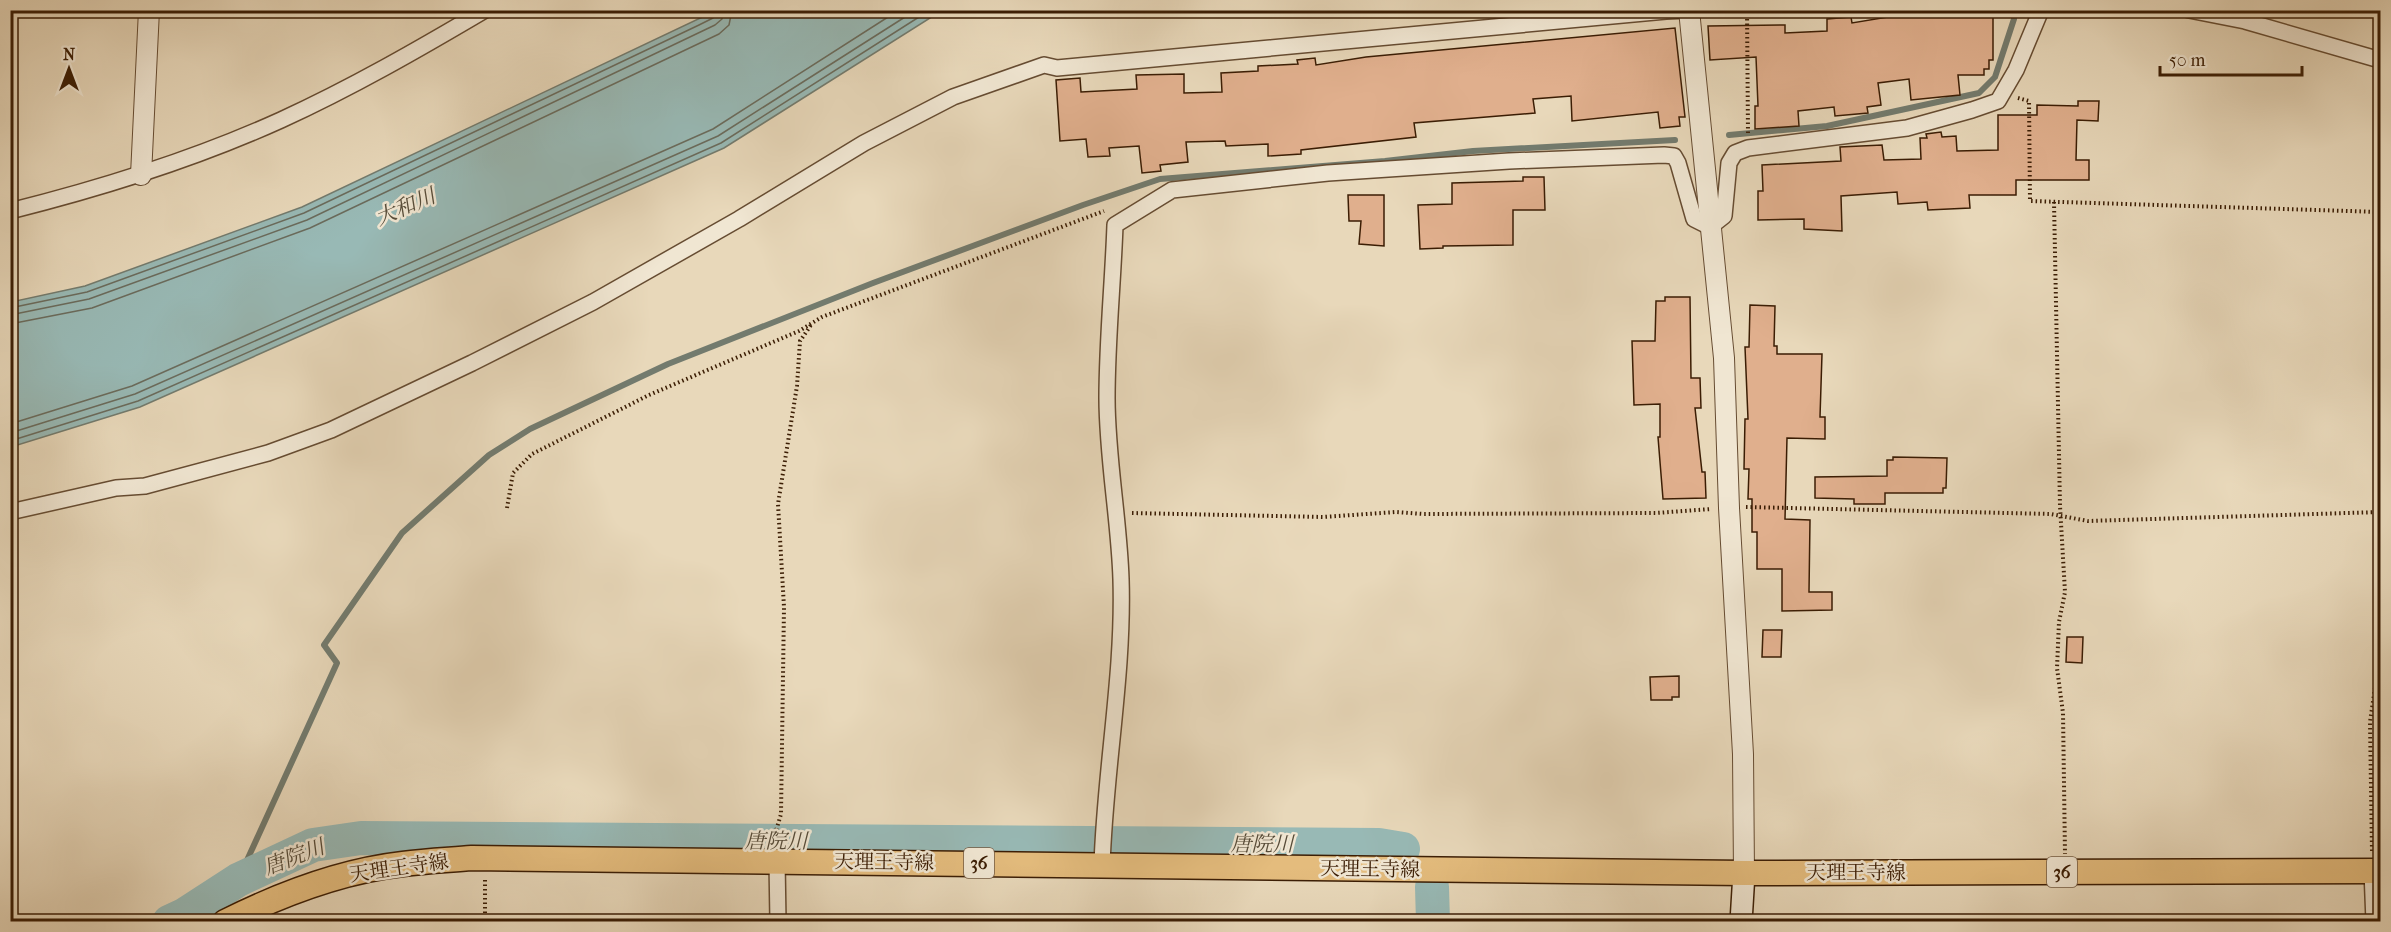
<svg xmlns="http://www.w3.org/2000/svg" width="2391" height="932" font-family="'IM FELL French Canon','Noto Serif JP',serif">
  <style>
    .water { fill: #98b9b5; stroke: #737b6e; stroke-width: 1.5 }
    .lines { fill: none; stroke-linecap: round; stroke-linejoin: round }
    .shore { stroke: #6a6b5c; stroke-width: 1.5 }
    .stream { stroke: #737b6e; stroke-width: 6 }
    .river { stroke: #98b9b5; stroke-width: 34 }
    .building { fill: #e0af8d; stroke: #3b1d04; stroke-width: 1.5 }
    .minor-casing { stroke: #664c32; stroke-width: 18 }
    .tertiary-casing { stroke: #664c32; stroke-width: 22 }
    .secondary-casing { stroke: #3b1d04; stroke-width: 24 }
    .primary-casing { stroke: #3b1d04; stroke-width: 27 }
    .path { stroke: #3b1d04; stroke-width: 4; stroke-dasharray: 1.5 3; stroke-linecap: butt }
    .minor { stroke: #f0e6d2; stroke-width: 15 }
    .tertiary { stroke: #f0e6d2; stroke-width: 20 }
    .secondary { stroke: #f0e6d2; stroke-width: 21 }
    .primary { stroke: #e4bc7d; stroke-width: 24 }
    .labels { text-anchor: middle; dominant-baseline: central; stroke-width: 5; stroke-linejoin: round; paint-order: stroke }
    .shield { fill: #f0e6d2; stroke: #715942; stroke-width: 1.5 }
    .shield-label { font-size: 18px; font-weight: bold; fill: #3b1d04 }
    .street-label { font-size: 20px; fill: #3b1d04; stroke: #f0e6d2 }
    .water-label { font-size: 21px; font-style: italic; fill: #574c39; stroke: #f0e6d2 }
  </style>
  <rect width="100%" height="100%" fill="#e8d8ba"/>
  <filter id="stains"><feTurbulence type="fractalNoise" baseFrequency=".00333" numOctaves="4"/><feColorMatrix values="0 0 0 0 .2 0 0 0 0 .09 0 0 0 0 .02 0 0 0 .5 -.17"/></filter>
  <radialGradient id="worn" r=".72"><stop offset=".6" stop-color="#630" stop-opacity="0"/><stop offset="1" stop-color="#630" stop-opacity=".3"/></radialGradient>
  <!-- water -->
  <polygon class="water" points="715,11 950,11 941,11 724,148 140,407 11,447 11,302 85,286 302,207"/>
  <g class="lines">
    <!-- shore -->
    <g class="shore">
      <polyline points="10,308 87,292 304,213 699,25 713,18 716,10"/>
      <polyline points="10,315 89,299 307,220 715,25 722,19 723,10"/>
      <polyline points="10,324 92,308 310,228 719,34 729,25 732,10"/>
      <polyline points="10,424 132,386 713,129 899,10"/>
      <polyline points="10,433 135,394 718,136 916,10"/>
      <polyline points="10,441 138,401 721,143 930,10"/>
    </g>
    <!-- stream -->
    <g class="stream">
      <polyline points="1729,135 1827,126 1979,93 1995,77 2014,19"/>
      <polyline points="238,880 337,663 324,645 402,533 489,455 530,429 668,364 873,283 1083,205 1160,179 1385,161 1473,151 1675,140"/>
    </g>
    <!-- river -->
    <g class="river">
      <polyline points="1432,887 1433,922"/>
      <polyline points="169,922 184,915 238,880 313,845 361,838 1379,845 1403,849"/>
    </g>
  </g>
  <!-- building -->
  <g class="building">
    <polygon points="1942,13 1942,17 1993,15 1993,60 1989,60 1989,69 1984,69 1984,75 1958,75 1960,95 1911,100 1909,79 1878,83 1881,105 1867,107 1868,113 1835,116 1834,107 1798,111 1799,126 1755,129 1755,106 1758,106 1756,57 1710,60 1708,26 1785,25 1785,33 1827,31 1827,19 1851,17 1852,23 1900,15"/>
    <polygon points="1675,28 1685,117 1679,117 1680,126 1660,128 1658,112 1572,121 1571,96 1533,99 1535,113 1414,123 1416,137 1301,150 1301,154 1268,156 1268,144 1226,146 1225,141 1186,142 1188,162 1160,165 1161,171 1142,173 1139,146 1109,148 1110,156 1088,157 1086,139 1060,141 1056,80 1080,78 1081,92 1137,89 1136,75 1184,74 1184,93 1222,92 1221,73 1258,71 1258,66 1298,64 1297,60 1315,58 1316,65 1366,57"/>
    <polygon points="2078,101 2099,101 2098,121 2077,120 2076,160 2089,160 2089,180 2016,180 2016,195 1969,195 1970,208 1928,210 1927,202 1898,204 1897,192 1841,196 1842,231 1804,229 1804,219 1758,220 1758,191 1763,191 1762,165 1841,161 1840,147 1882,145 1884,160 1921,159 1920,138 1927,138 1926,134 1941,132 1942,137 1956,136 1957,151 1998,150 1998,115 2037,115 2037,105 2078,106"/>
    <polygon points="1523,177 1544,177 1545,210 1513,210 1513,245 1443,246 1443,248 1420,249 1418,205 1452,204 1452,183 1523,181"/>
    <polygon points="1348,195 1384,195 1384,246 1359,244 1361,221 1349,221"/>
    <polygon points="1665,297 1690,297 1691,378 1700,378 1701,408 1695,408 1702,472 1705,472 1706,498 1663,499 1658,437 1660,437 1660,404 1634,405 1632,341 1655,341 1656,301 1665,301"/>
    <polygon points="1750,305 1775,306 1774,346 1777,346 1777,354 1822,354 1820,417 1825,417 1825,439 1787,438 1785,519 1810,520 1809,592 1832,592 1832,610 1782,611 1782,569 1757,569 1757,532 1752,532 1752,499 1748,499 1749,469 1744,469 1745,419 1748,419 1745,347 1749,347"/>
    <polygon points="1893,457 1947,458 1946,488 1943,488 1943,493 1885,493 1885,504 1854,504 1854,499 1815,498 1815,477 1887,476 1887,460 1893,460"/>
    <polygon points="1763,630 1782,630 1781,657 1762,657"/>
    <polygon points="2067,637 2083,637 2082,663 2066,662"/>
    <polygon points="1679,676 1679,697 1672,697 1672,700 1651,700 1650,677"/>
  </g>
  <g class="lines">
    <defs>
      <g id="minor">
        <polyline points="2189,10 2245,21 2380,60"/>
        <path d="M10 211C102 188 195 159 281 120 351 88 419 49 485 10"/>
        <polyline points="10,512 116,488 145,486 268,453 331,430 472,363 593,302 739,219 864,143 953,97 1044,65 1057,68 1666,11 1689,10"/>
        <polyline points="777,861 778,922"/>
        <path d="M1102 865C1105 769 1124 674 1121 579 1119 518 1107 458 1107 398 1107 340 1113 282 1115 225L1172 190 1328 173 1509 161 1664 155 1674 156 1678 163 1694 219 1710 227 1724 216 1729 163 1735 153 1748 148 1907 128 1972 110 1998 101 2016 70 2041 10"/>
        <polyline points="2372,871 2374,922"/>
      </g>
      <g id="tertiary">
        <polyline points="1689,10 1724,358 1729,508 1743,754 1744,873"/>
        <polyline points="141,175 149,10"/>
      </g>
      <polyline id="secondary" points="1741,922 1744,873"/>
      <path id="primary" d="M225 922C281 894 341 871 403 864 426 861 449 860 472 858L1744 873 2380 871"/>
    </defs>
    <!-- minor casing -->
    <use href="#minor" class="minor-casing"/>
    <!-- tertiary casing -->
    <use href="#tertiary" class="tertiary-casing"/>
    <!-- secondary casing -->
    <use href="#secondary" class="secondary-casing"/>
    <!-- primary casing -->
    <use href="#primary" class="primary-casing"/>
    <!-- path -->
    <g class="path">
      <polyline points="1747,10 1748,133"/>
      <polyline points="2018,98 2029,101 2030,201 2380,212"/>
      <polyline points="2054,202 2060,506 2065,592 2059,622 2057,668 2063,713 2065,854"/>
      <polyline points="2380,212 2380,246"/>
      <polyline points="1746,507 2051,514 2088,521 2380,512"/>
      <polyline points="507,508 513,473 532,454 649,395 799,331 822,317 1104,211"/>
      <polyline points="1132,513 1323,517 1396,512 1423,514 1656,513 1711,509"/>
      <polyline points="777,843 776,831 781,814 784,607 778,504 797,386 800,341 811,325"/>
      <polyline points="2372,851 2370,722 2377,674 2380,511"/>
      <polyline points="485,922 485,877"/>
    </g>
    <!-- minor -->
    <use href="#minor" class="minor"/>
    <!-- tertiary -->
    <use href="#tertiary" class="tertiary"/>
    <!-- secondary -->
    <use href="#secondary" class="secondary"/>
    <!-- primary -->
    <use href="#primary" class="primary"/>
  </g>
  <g class="labels">
    <!-- shield labels -->
    <g class="shield">
      <rect x="964" y="848" width="30" height="30" rx="4.5"/>
      <rect x="2047" y="857" width="30" height="30" rx="4.5"/>
    </g>
    <g class="shield-label">
      <text x="979" y="863">36</text>
      <text x="2062" y="872">36</text>
    </g>
    <!-- street labels -->
    <g class="street-label">
      <text transform="translate(884 862) rotate(1)">天理王寺線</text>
      <text transform="translate(399 868) rotate(-8)">天理王寺線</text>
      <text transform="translate(1370 869) rotate(1)">天理王寺線</text>
      <text x="1856" y="872">天理王寺線</text>
    </g>
    <!-- water labels -->
    <g class="water-label">
      <text transform="translate(405 207) rotate(-23)">大和川</text>
      <text x="776" y="841">唐院川</text>
      <text x="1262" y="844">唐院川</text>
      <text transform="translate(294 857) rotate(-21)">唐院川</text>
    </g>
  </g>
  <!-- margin -->
  <rect width="2391" height="932" fill="none" stroke="#e8d8ba" stroke-width="36"/>
  <rect x="12" y="12" width="2367" height="908" fill="none" stroke="#3b1d04" stroke-width="3"/>
  <rect x="18" y="18" width="2355" height="896" fill="none" stroke="#3b1d04" stroke-width="1.5"/>
  <!-- north arrow -->
  <g transform="translate(69 69)" stroke="#f0e6d2" stroke-width="4.5" paint-order="stroke">
  <path d="M0-4.5L10 22L0 15L-10 22Z" fill="#3b1d04"/>
  <text y="-9" font-size="16" font-weight="bold" text-anchor="middle" fill="#3b1d04">N</text>
  </g>
  <!-- scale -->
  <path d="M2160 66v9h142v-9" fill="none" stroke="#3b1d04" stroke-width="3"/>
  <text x="2169" y="66" font-size="18" fill="#3b1d04" stroke="#f0e6d2" stroke-width="4.5" paint-order="stroke">50 m</text>
  <rect width="100%" height="100%" filter="url(#stains)"/>
  <rect width="100%" height="100%" fill="url(#worn)"/>
</svg>
